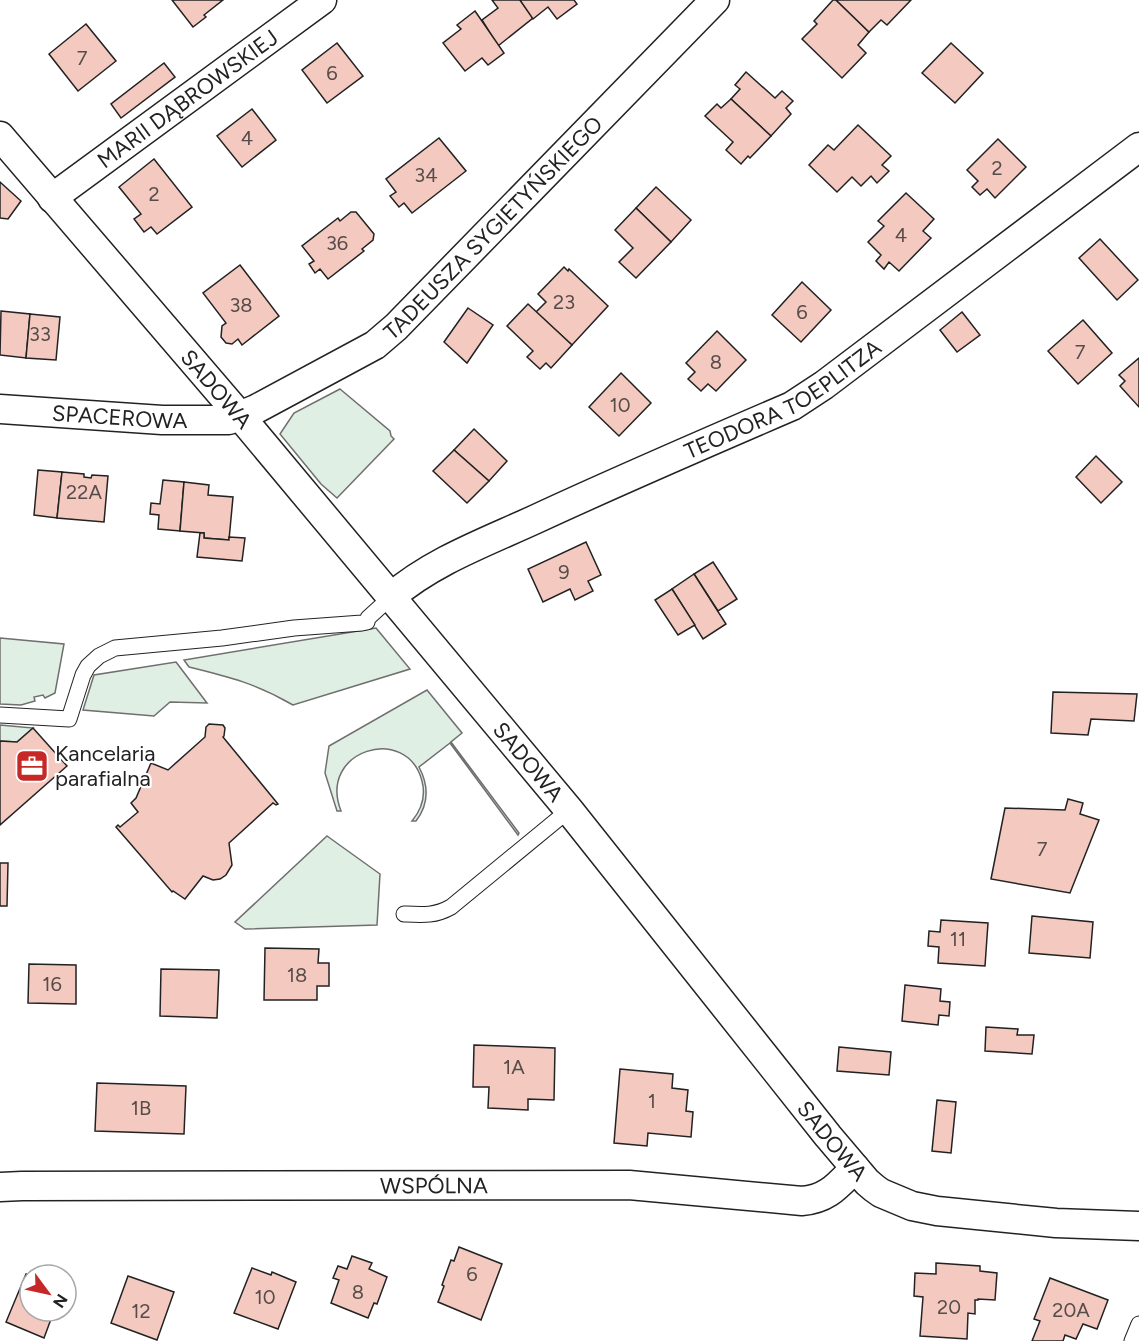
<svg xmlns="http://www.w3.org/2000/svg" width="1139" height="1341" font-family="Figtree,sans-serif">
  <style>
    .green { fill: #e0efe3; stroke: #6f6f6f; stroke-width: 1.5 }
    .building { fill: #f3c9c0; stroke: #222; stroke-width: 1.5 }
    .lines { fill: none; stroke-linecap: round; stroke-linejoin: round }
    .lane-casing { stroke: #222; stroke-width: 17 }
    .street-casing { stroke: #222; stroke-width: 31 }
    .lane { stroke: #fff; stroke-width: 15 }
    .street { stroke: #fff; stroke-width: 28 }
    .labels { text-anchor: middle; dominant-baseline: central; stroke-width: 4.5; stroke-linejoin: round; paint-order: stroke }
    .number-label { font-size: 20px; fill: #564c4a }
    .street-label { font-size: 22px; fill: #222; stroke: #fff }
    .poi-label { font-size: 22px; fill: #222; stroke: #fff; text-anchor: start }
  </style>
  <rect width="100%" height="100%" fill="#fff"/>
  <!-- green -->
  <g class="green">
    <polygon points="340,389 390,431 391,436 394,439 337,498 321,484 280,434 294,413"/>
    <path d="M376 628 410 669 293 705C257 684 230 677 189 667L184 660Z"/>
    <polygon points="0,638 64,644 55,693 45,698 43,695 34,697 35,701 21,705 0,704"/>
    <polygon points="176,662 207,703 170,702 154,716 83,710 94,675"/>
    <path d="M427 690 462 733 451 742 519 833 518 835 450 743 419 767C429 786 429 804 416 821H412C421 810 426 796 422 781 407 723 317 750 341 811H337L325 773 329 746Z"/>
    <polygon points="0,725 33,728 17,742 0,741"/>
    <polygon points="327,836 380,874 377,925 245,929 235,922"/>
  </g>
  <!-- building -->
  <g class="building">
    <polygon points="172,0 223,0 204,15 206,17 193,27"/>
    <polygon points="492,0 520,0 533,18 498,46 482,20 498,8"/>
    <polygon points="520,0 574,0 577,4 557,19 548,7 533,19"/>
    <polygon points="833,0 836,0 869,32 858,45 866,53 842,78 802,39 817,24 814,21"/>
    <polygon points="836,0 911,0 887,25 881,20 869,32"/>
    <polygon points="475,11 504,53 488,65 482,58 465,71 443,43 461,29 457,25"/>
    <polygon points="86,24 116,61 78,91 49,54"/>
    <polygon points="337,43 363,76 327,103 302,70"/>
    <polygon points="951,43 983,73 955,103 922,73"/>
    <polygon points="164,63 175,77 121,118 111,104"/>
    <polygon points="746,72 775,98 782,91 793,101 786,108 791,114 771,136 731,99 740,89 735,85"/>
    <polygon points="731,99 771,136 750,158 748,156 741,164 726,150 733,142 705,116 717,104 721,108"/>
    <polygon points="252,109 276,140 242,167 217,136"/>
    <polygon points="858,125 891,156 882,165 889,171 877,183 871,176 861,186 852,177 837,192 809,165 828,145 834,150"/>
    <polygon points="439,138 466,171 412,213 404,203 399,207 390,196 396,192 386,179"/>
    <polygon points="998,139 1026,167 995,198 987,189 980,195 972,187 978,181 967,170"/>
    <polygon points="154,159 192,207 157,234 151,227 144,232 134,219 141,214 119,187"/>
    <polygon points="0,182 21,201 8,219 0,218"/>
    <polygon points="656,187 691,220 671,242 636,208"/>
    <polygon points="906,193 934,219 923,231 931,238 899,271 889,262 884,269 876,261 881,255 868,242 884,226 878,221"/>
    <polygon points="636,208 671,242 636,278 619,262 633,248 615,230"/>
    <polygon points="351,212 356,212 374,234 373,240 362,249 364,251 328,279 320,269 315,273 309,264 314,261 302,246 338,218 340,221"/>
    <polygon points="1100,239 1138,280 1117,300 1079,258"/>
    <polygon points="240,265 279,316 242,345 238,339 232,344 226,343 221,337 222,326 226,323 203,293"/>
    <polygon points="564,267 568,271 569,269 608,306 572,345 536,312 546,302 538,294"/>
    <polygon points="802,282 831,310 801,342 772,315"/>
    <polygon points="528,304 572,345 551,368 546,363 540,369 527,357 533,351 507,326"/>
    <polygon points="468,308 493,325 467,363 444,342"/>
    <polygon points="1,311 30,314 26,358 0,355"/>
    <polygon points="962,312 980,335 957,352 940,330"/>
    <polygon points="30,314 60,317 56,360 26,358"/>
    <polygon points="1083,320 1112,353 1078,384 1048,351"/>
    <polygon points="717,331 746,360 716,391 708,384 701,391 688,379 695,372 686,363"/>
    <polygon points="1139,358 1139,407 1120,386 1125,381 1119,375"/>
    <polygon points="621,373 651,403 619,436 589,407"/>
    <polygon points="474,429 507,461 489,481 454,450"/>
    <polygon points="454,450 489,481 467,503 433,471"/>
    <polygon points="1096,456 1122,482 1101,503 1076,477"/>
    <polygon points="38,470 62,472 57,518 34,515"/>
    <polygon points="62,472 84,474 84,477 91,478 92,475 108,476 104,522 57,518"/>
    <polygon points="163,480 184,482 180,531 158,529 159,515 150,514 151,503 160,504"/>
    <polygon points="184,482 209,485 208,495 233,497 229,540 204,538 204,533 180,531"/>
    <polygon points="200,533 204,533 204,538 229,540 229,537 245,538 242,561 197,557"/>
    <polygon points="586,542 601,575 588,581 593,591 575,600 570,589 543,602 528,569"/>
    <polygon points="713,562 737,599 718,611 694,574"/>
    <polygon points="694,574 726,624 703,639 672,589"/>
    <polygon points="672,589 695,625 678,635 655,600"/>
    <polygon points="1053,692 1137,694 1134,721 1091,719 1088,735 1051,733"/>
    <polygon points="209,724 223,725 225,728 224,736 223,737 278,804 276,805 273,803 229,843 232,865 226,875 220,879 213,880 203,876 185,899 173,891 172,892 116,827 118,825 120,827 138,812 131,803 136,798 151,763 168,770 205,737 206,727"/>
    <polygon points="33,728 67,766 0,825 0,741 17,742"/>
    <polygon points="1068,799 1083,803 1080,814 1099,820 1070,893 991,879 1005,808 1065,810"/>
    <polygon points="0,863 8,863 7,906 0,906"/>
    <polygon points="1032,916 1093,922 1090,958 1029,953"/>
    <polygon points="941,920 988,923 985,966 938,963 939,947 928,946 929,931 940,932"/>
    <polygon points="265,948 319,949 318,963 329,963 329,986 317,986 317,1000 264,1000"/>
    <polygon points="29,964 76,965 76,1004 28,1003"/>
    <polygon points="161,969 219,970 217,1018 160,1016"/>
    <polygon points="905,985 941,989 940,1001 950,1002 949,1016 939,1015 938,1025 902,1021"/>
    <polygon points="986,1027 1018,1029 1017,1035 1034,1035 1032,1054 985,1051"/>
    <polygon points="474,1045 555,1048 554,1100 528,1099 528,1110 488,1108 489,1087 473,1087"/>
    <polygon points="839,1047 891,1052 889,1075 837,1071"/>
    <polygon points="620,1069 673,1074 672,1088 688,1090 686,1111 693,1112 691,1137 648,1133 647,1146 614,1143"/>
    <polygon points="97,1083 186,1086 184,1134 95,1131"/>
    <polygon points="937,1100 956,1102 951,1153 932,1151"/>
    <polygon points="459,1247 502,1264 481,1320 438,1302 444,1286 442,1285 451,1260 454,1261"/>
    <polygon points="352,1256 372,1263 369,1269 387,1277 377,1304 374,1303 368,1318 331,1303 339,1280 333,1278 338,1266 347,1269"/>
    <polygon points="936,1263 980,1266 980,1271 997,1273 995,1300 978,1299 978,1300 975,1300 975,1314 968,1313 967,1339 920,1336 923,1297 914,1296 915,1273 936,1274"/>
    <polygon points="252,1268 271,1275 272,1272 296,1282 278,1329 234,1313"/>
    <polygon points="26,1274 30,1276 30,1311 54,1311 44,1338 6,1322"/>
    <polygon points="128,1276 174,1292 157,1340 111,1323"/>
    <polygon points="1050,1278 1108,1300 1097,1329 1083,1324 1076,1339 1065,1335 1063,1341 1032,1341 1040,1321 1034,1319"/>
  </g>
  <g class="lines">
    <defs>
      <g id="lane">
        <polyline points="0,715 69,719 83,675 88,666 99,656 115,648 222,638 294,628 362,623 367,622 368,618 391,597"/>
        <path d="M404 914C423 915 435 916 451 907L569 810"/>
        <polyline points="1132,1341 1139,1324"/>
      </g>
      <g id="street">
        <path id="s1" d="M0 136 240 416 569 810 828 1136 867 1182 874 1188 881 1193 912 1206 937 1211 1056 1223 1139 1226"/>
        <path id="s2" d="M52 198 322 0"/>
        <path id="s3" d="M0 409 162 420H229L256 409 375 345 396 327 715 0"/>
        <path id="s4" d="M391 597C433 561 486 542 536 519 620 480 706 443 792 406L824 385 1139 147"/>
        <path id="s5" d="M0 1187 22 1186 629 1185 802 1201C828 1199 838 1185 855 1168"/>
      </g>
    </defs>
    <!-- lane casing -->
    <use href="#lane" class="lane-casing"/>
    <!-- street casing -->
    <use href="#street" class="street-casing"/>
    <!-- lane -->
    <use href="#lane" class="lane"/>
    <!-- street -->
    <use href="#street" class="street"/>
  </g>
  <!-- icons -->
  <defs>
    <symbol id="office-square" viewBox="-11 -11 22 22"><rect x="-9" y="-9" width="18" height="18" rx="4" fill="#c62828" stroke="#fff"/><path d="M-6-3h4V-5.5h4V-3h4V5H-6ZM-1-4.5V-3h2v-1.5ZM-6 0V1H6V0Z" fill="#fff"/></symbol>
  </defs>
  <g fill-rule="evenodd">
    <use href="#office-square" x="13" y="747" width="38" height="38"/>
  </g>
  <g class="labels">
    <!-- number labels -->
    <g class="number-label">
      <text x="82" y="58">7</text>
      <text x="332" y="73">6</text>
      <text x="247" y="138">4</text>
      <text x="997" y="168">2</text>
      <text x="426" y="175">34</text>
      <text x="154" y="194">2</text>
      <text x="901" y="235">4</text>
      <text x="337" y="243">36</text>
      <text x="564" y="302">23</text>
      <text x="241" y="305">38</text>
      <text x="802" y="312">6</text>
      <text x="40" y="334">33</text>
      <text x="1080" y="352">7</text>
      <text x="716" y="362">8</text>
      <text x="620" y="405">10</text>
      <text x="84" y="492">22A</text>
      <text x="564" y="572">9</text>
      <text x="1042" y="849">7</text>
      <text x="958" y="939">11</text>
      <text x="297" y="975">18</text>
      <text x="52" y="984">16</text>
      <text x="514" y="1067">1A</text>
      <text x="652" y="1101">1</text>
      <text x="141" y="1108">1B</text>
      <text x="472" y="1274">6</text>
      <text x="358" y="1292">8</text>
      <text x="265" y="1297">10</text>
      <text x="949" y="1307">20</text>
      <text x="1071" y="1310">20A</text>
      <text x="141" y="1311">12</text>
    </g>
    <!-- street labels -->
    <g class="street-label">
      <text stroke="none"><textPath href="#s2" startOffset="168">MARII DĄBROWSKIEJ</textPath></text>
      <text stroke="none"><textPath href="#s3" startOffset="560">TADEUSZA SYGIETYŃSKIEGO</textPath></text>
      <text stroke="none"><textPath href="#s1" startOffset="333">SADOWA</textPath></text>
      <text stroke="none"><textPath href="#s4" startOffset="440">TEODORA TOEPLITZA</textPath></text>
      <text stroke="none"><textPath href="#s3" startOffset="120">SPACEROWA</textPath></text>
      <text stroke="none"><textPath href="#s1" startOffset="819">SADOWA</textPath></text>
      <text stroke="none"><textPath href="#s1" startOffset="1305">SADOWA</textPath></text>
      <text stroke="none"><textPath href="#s5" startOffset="434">WSPÓLNA</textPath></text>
    </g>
    <!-- poi labels -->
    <g class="poi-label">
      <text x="55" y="753">Kancelaria<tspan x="55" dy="25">parafialna</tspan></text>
    </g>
  </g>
  <!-- north arrow -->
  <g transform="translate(48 1293) rotate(123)"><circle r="28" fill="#ffffff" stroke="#a7a7a7" stroke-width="1.5"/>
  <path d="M0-4.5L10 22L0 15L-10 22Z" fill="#c62828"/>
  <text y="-9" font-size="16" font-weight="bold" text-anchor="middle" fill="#222222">N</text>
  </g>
</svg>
